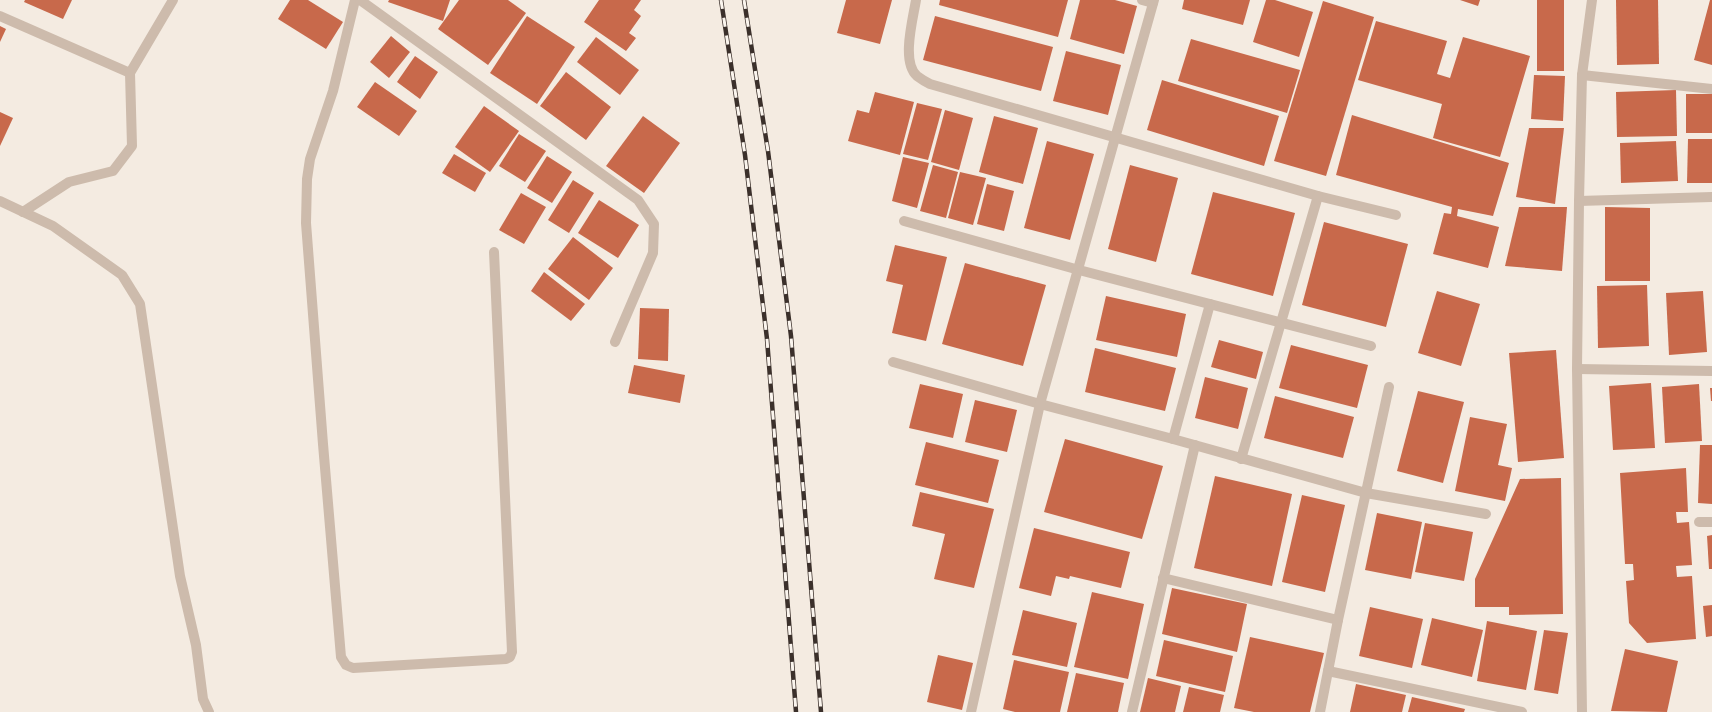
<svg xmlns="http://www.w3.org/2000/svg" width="1712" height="712" font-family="'Alegreya Sans',sans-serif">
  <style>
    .building { fill: #c8694b }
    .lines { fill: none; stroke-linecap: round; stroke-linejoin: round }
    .minor { stroke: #cdbbac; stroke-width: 10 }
    .rail-casing { stroke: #3b302b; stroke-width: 4.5 }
    .rail { stroke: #fbf5ee; stroke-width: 3; stroke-dasharray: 9; stroke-linecap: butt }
  </style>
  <rect width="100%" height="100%" fill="#f4ebe1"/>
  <!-- building -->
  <g class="building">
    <polygon points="25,0 72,0 63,19 24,2"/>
    <polygon points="290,0 308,0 343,22 326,49 278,19"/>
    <polygon points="389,0 450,0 443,21 388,2"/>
    <polygon points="459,0 508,0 526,13 488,65 438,29"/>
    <polygon points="599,0 641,0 634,10 641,16 629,33 636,38 626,51 584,22"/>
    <polygon points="846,0 892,0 880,44 837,33"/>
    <polygon points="940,0 1068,0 1058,37 939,5"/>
    <polygon points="1080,0 1115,0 1137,6 1124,54 1070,39"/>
    <polygon points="1184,0 1250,0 1243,25 1182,9"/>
    <polygon points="1266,0 1275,0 1313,12 1299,57 1253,42"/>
    <polygon points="1460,0 1480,0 1478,6"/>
    <rect x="1537" y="0" width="27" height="71"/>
    <polygon points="1616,0 1658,0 1659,64 1617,65"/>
    <polygon points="1710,0 1712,0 1712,65 1694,60"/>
    <polygon points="1323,1 1374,17 1326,176 1274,161"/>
    <polygon points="527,16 575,47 537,104 490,73"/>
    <polygon points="935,16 1053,47 1041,91 923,60"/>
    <polygon points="1376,21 1447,41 1437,74 1450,78 1463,37 1530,56 1500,157 1433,138 1442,104 1358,80"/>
    <polygon points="0,26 6,29 0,42"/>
    <polygon points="391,36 410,52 389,78 370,62"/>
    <polygon points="596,37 639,70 620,95 577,62"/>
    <polygon points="1191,39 1300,70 1287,113 1178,81"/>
    <polygon points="1066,51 1121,65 1108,115 1053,101"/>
    <polygon points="415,56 438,72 420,99 397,82"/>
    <polygon points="566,72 611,107 586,140 540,106"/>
    <polygon points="1534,75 1565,76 1563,121 1531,119"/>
    <polygon points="1162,80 1279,116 1264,166 1147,130"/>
    <polygon points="375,82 417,111 399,136 357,107"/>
    <polygon points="1676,90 1677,136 1617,137 1616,92"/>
    <polygon points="875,92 914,102 900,155 848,141 857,110 869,113"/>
    <rect x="1686" y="94" width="26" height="39"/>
    <polygon points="917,103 942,109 928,160 903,154"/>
    <polygon points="484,106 519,131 490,172 455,147"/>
    <polygon points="945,110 973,118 959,170 931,162"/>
    <polygon points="0,112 13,118 0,146"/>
    <polygon points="1352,115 1509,163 1493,216 1458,209 1457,216 1499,227 1488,268 1433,254 1444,213 1451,214 1452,207 1336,175"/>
    <polygon points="643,116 680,143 644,193 606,166"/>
    <polygon points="994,116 1038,128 1023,184 979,172"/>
    <polygon points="1529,128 1564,128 1555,204 1516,197"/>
    <polygon points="519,134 546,151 525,182 499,166"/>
    <polygon points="1688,139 1712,139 1712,183 1687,183"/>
    <polygon points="1047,141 1094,154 1070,240 1024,228"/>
    <polygon points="1676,141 1678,181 1621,183 1620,143"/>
    <polygon points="454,154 486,173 475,192 442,173"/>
    <polygon points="547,156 572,172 552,203 527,188"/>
    <polygon points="903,157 929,163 917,208 892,201"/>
    <polygon points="933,165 958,172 946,218 920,211"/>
    <polygon points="1130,165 1178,178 1156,262 1108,249"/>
    <polygon points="960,172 986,178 973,225 948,218"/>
    <polygon points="573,180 594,193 569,233 548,220"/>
    <polygon points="987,184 1014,191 1004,231 977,224"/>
    <polygon points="1213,192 1295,213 1273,296 1191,274"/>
    <polygon points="521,193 546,207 524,244 499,230"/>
    <polygon points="599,200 639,225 618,258 578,233"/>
    <polygon points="1519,207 1567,207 1562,271 1505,266"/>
    <polygon points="1605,207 1650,208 1650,281 1605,281"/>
    <polygon points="1324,222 1408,244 1386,327 1302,305"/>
    <polygon points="573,237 613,268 589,300 548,269"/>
    <polygon points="895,245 947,257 926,341 892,333 903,285 886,281"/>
    <polygon points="965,263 1046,285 1023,366 942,344"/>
    <polygon points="544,272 585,304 571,321 531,291"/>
    <polygon points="1647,285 1649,346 1598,348 1597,286"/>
    <polygon points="1437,291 1480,304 1461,366 1418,353"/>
    <polygon points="1703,291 1707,352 1669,355 1666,293"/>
    <polygon points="1106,296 1186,314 1177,357 1096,340"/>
    <polygon points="640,308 669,309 668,361 638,359"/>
    <polygon points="1219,340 1263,352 1256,379 1211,367"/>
    <polygon points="1291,345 1368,365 1357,408 1279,388"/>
    <polygon points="1095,348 1176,368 1165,411 1085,392"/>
    <polygon points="1556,350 1564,458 1518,462 1509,353"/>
    <polygon points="634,365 685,375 680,403 628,393"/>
    <polygon points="1205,377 1248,388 1238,429 1195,418"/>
    <polygon points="1651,383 1655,448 1613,450 1609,386"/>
    <polygon points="920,384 963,394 953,438 909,428"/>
    <polygon points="1699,384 1702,441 1665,443 1662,387"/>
    <polygon points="1710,388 1712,388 1712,401 1711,401"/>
    <polygon points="1418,391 1464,402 1443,483 1397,471"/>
    <polygon points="1275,396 1354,417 1343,458 1264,438"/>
    <polygon points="975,400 1017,410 1007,452 965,442"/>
    <polygon points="1470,417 1507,424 1498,465 1512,468 1505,501 1455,491"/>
    <polygon points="1065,439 1163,466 1142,539 1044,512"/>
    <polygon points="926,442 999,460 988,503 915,485"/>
    <polygon points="1700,445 1712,445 1712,504 1698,503"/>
    <polygon points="1686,468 1688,512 1676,512 1677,523 1689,522 1692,565 1676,566 1677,577 1692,576 1696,639 1647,643 1629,623 1626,581 1634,580 1633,564 1625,564 1620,473"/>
    <polygon points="1215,476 1292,494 1272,586 1194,568"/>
    <polygon points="1561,478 1563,614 1509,615 1509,607 1475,607 1475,579 1520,479"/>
    <polygon points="920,492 994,509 974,588 934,579 945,534 912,526"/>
    <polygon points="1302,495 1345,505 1325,592 1282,582"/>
    <polygon points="1377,513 1422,522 1411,579 1365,570"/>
    <polygon points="1425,523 1473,532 1464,581 1415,572"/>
    <polygon points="1034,528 1130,552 1121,588 1070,576 1069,579 1056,576 1051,596 1019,588"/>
    <polygon points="1712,535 1712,569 1709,569 1707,536"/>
    <polygon points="1172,588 1247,604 1237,652 1162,634"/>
    <polygon points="1092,592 1144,604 1128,679 1074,667"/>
    <polygon points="1712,605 1712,636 1706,637 1703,606"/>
    <polygon points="1370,607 1423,619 1412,668 1359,656"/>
    <polygon points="1023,610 1077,623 1067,667 1012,655"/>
    <polygon points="1432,618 1483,630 1472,677 1421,665"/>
    <polygon points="1487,621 1537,631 1526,690 1477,681"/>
    <polygon points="1544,630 1568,633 1558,694 1534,690"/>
    <polygon points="1250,637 1324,653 1310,712 1254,712 1234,708"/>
    <polygon points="1164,640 1233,656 1225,692 1156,676"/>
    <polygon points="1625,649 1678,661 1667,712 1611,711"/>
    <polygon points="938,655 973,663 962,710 927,702"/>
    <polygon points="1014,660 1069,672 1060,712 1015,712 1003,709"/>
    <polygon points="1076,673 1124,683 1118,712 1067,712"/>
    <polygon points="1148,678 1181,686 1175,712 1140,712"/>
    <polygon points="1356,684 1406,695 1402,712 1350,712"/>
    <polygon points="1189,687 1224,695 1220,712 1183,712"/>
    <polygon points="1412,697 1465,709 1464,712 1408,712"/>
  </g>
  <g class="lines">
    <!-- minor -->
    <g class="minor">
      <polyline points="355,0 333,91 310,159 307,179 306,223 323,444 341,657 346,665 353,668 506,659 510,657 512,652 494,252"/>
      <polyline points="360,0 638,200 654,224 653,253 615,342"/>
      <path d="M916 0C913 19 901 62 917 76 921 79 926 82 930 84L1318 196 1396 215"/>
      <polyline points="1142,0 1153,3"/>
      <polyline points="0,16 130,73"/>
      <polyline points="1582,75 1712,89"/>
      <polyline points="0,201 53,226 122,275 140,304 180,576 196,645 203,699 209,712"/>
      <polyline points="1579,201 1712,197"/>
      <polyline points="23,212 69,182 113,171 132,146 130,73 173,0"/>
      <polyline points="904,221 1079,270 1371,346"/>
      <polyline points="893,362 1040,404 1173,439 1366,493 1486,514"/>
      <polyline points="1577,369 1712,371"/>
      <polyline points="1173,439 1210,304"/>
      <polyline points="1241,459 1318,196"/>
      <polyline points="1699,522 1712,522"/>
      <polyline points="1163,578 1338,620"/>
      <polyline points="1328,671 1522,712"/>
      <polyline points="971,712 1040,404 1154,0"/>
      <polyline points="1132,712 1195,445"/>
      <polyline points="1320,712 1338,620 1389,387"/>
      <polyline points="1582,712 1577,369 1579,201 1582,75 1592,0"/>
    </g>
    <defs>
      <g id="rail">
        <polyline points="721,0 745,155 767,339 796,712"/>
        <polyline points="744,0 768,151 791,336 821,712"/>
      </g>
    </defs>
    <!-- rail casing -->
    <use href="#rail" class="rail-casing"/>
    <!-- rail -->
    <use href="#rail" class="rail"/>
  </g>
</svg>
